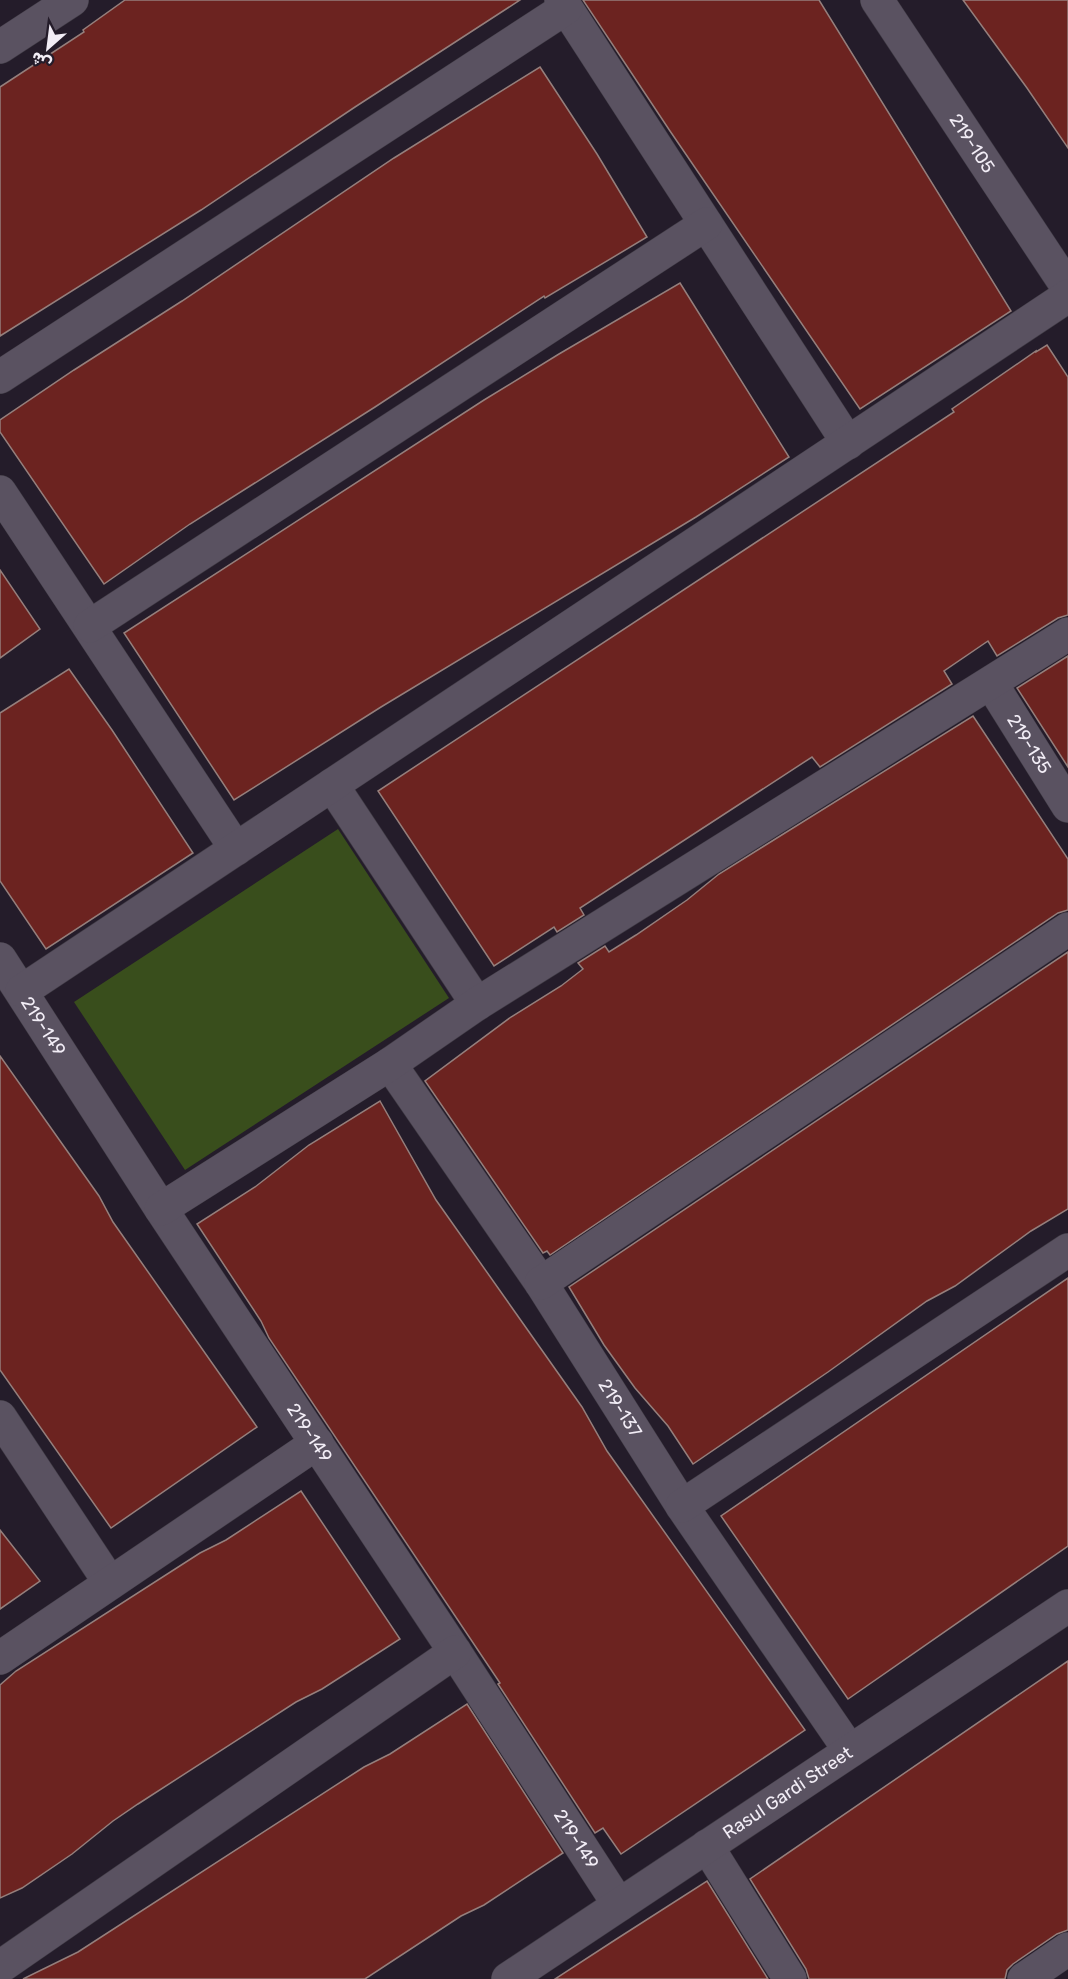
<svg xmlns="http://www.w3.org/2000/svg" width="1068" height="1979" font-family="Rubik,Cairo,sans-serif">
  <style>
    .green { fill: #394e1c }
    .building { fill: #6c2320; stroke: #957f7c; stroke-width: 1.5 }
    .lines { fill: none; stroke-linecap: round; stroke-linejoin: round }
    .minor-casing { stroke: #3f3a44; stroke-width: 34 }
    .minor { stroke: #5a5261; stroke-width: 33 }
    .labels { text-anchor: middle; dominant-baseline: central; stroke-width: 6; stroke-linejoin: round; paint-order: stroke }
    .street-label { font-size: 18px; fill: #f2edf6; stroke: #241c2a }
  </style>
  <rect width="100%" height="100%" fill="#241c2a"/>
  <!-- green -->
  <polygon class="green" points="338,829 449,998 185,1170 74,1002"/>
  <!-- building -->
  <g class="building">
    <polygon points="125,0 520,0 355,107 201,210 0,336 0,87 84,32 83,30"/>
    <polygon points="583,0 819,0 1011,311 860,409 670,131"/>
    <polygon points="963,0 1068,0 1068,148 1027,88"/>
    <polygon points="540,67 597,154 647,237 545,298 544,296 375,407 190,524 104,584 0,432 0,420 74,370 182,301 394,158"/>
    <polygon points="680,283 789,457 696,517 381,707 234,800 124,633 484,400 559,354"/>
    <polygon points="1047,345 1068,377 1068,615 1058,618 997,656 988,641 944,671 952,684 820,767 812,757 580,908 584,915 557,932 554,927 494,966 378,791 954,412 952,409 1036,351 1036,352"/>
    <polygon points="0,570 40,629 0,658"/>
    <polygon points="1068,656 1068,767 1017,688"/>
    <polygon points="69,669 112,730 193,853 46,949 0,881 0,713"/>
    <polygon points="973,716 1068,859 1068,910 1058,913 550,1255 547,1251 543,1253 425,1081 511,1017 561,986 583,969 578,963 605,946 609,952 636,935 687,900 719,874"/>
    <polygon points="1068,952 1068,1209 1031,1231 955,1286 927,1301 828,1372 693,1464 668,1426 635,1388 604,1345 569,1287"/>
    <polygon points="0,1056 99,1196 113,1222 257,1427 111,1528 0,1370"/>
    <polygon points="380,1101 436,1200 582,1407 607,1451 805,1730 621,1854 603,1828 595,1833 498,1684 500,1683 269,1338 261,1321 197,1224 255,1187 309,1145"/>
    <polygon points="1068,1278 1068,1546 848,1699 721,1516"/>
    <polygon points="301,1491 400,1639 322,1689 296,1702 138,1804 113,1821 72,1854 22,1888 0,1898 0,1685 16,1671 200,1553 226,1540"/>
    <polygon points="0,1530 40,1581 0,1609"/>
    <polygon points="1068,1661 1068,1930 1057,1934 1013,1964 1007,1970 1005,1979 809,1979 806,1969 750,1879"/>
    <polygon points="467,1704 563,1853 484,1905 461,1916 365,1979 23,1979 78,1952 364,1767 390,1754"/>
    <polygon points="707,1881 768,1979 555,1979 615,1940"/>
  </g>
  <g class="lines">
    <defs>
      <g id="minor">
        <polyline points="561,0 848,443"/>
        <path id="s1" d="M877 0 1068 288"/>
        <polyline points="0,47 72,0"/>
        <polyline points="0,377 566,8"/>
        <polyline points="0,492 236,849"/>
        <polyline points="90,626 706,224"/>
        <path id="s2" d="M991 683 1068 806"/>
        <polyline points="332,785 477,1004"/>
        <path id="s3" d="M0 959 161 1209 455 1652 619 1905"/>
        <polyline points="22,991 1068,296"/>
        <path id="s4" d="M390 1064 541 1283 682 1506 850 1751"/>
        <polyline points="161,1209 390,1064 477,1004 1068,634"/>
        <polyline points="541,1283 1068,929"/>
        <polyline points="0,1417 110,1583"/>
        <polyline points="682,1506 1068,1250"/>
        <polyline points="0,1658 317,1443"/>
        <polyline points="707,1846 790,1979"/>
        <polyline points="0,1967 455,1652"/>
        <path id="s5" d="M508 1979 1068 1606"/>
        <polyline points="1024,1979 1068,1949"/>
      </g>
    </defs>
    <!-- minor casing -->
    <use href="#minor" class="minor-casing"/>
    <!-- minor -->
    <use href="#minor" class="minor"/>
  </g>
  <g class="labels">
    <!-- street labels -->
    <g class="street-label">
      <text stroke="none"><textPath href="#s1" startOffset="172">219-105</textPath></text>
      <text stroke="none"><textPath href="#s2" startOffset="72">219-135</textPath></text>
      <text stroke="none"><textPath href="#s3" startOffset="80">219-149</textPath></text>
      <text stroke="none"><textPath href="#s4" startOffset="414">219-137</textPath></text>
      <text stroke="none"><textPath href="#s3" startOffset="566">219-149</textPath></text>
      <text stroke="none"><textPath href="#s5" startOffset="336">Rasul Gardi Street</textPath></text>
      <text stroke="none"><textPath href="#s3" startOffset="1052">219-149</textPath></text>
    </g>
  </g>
  <!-- north arrow -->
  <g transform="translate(48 48) rotate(208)" stroke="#241c2a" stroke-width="4.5" paint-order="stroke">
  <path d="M0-4.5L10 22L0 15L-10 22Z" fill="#f2edf6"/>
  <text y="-9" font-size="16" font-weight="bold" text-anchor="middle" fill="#f2edf6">ش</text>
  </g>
</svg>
